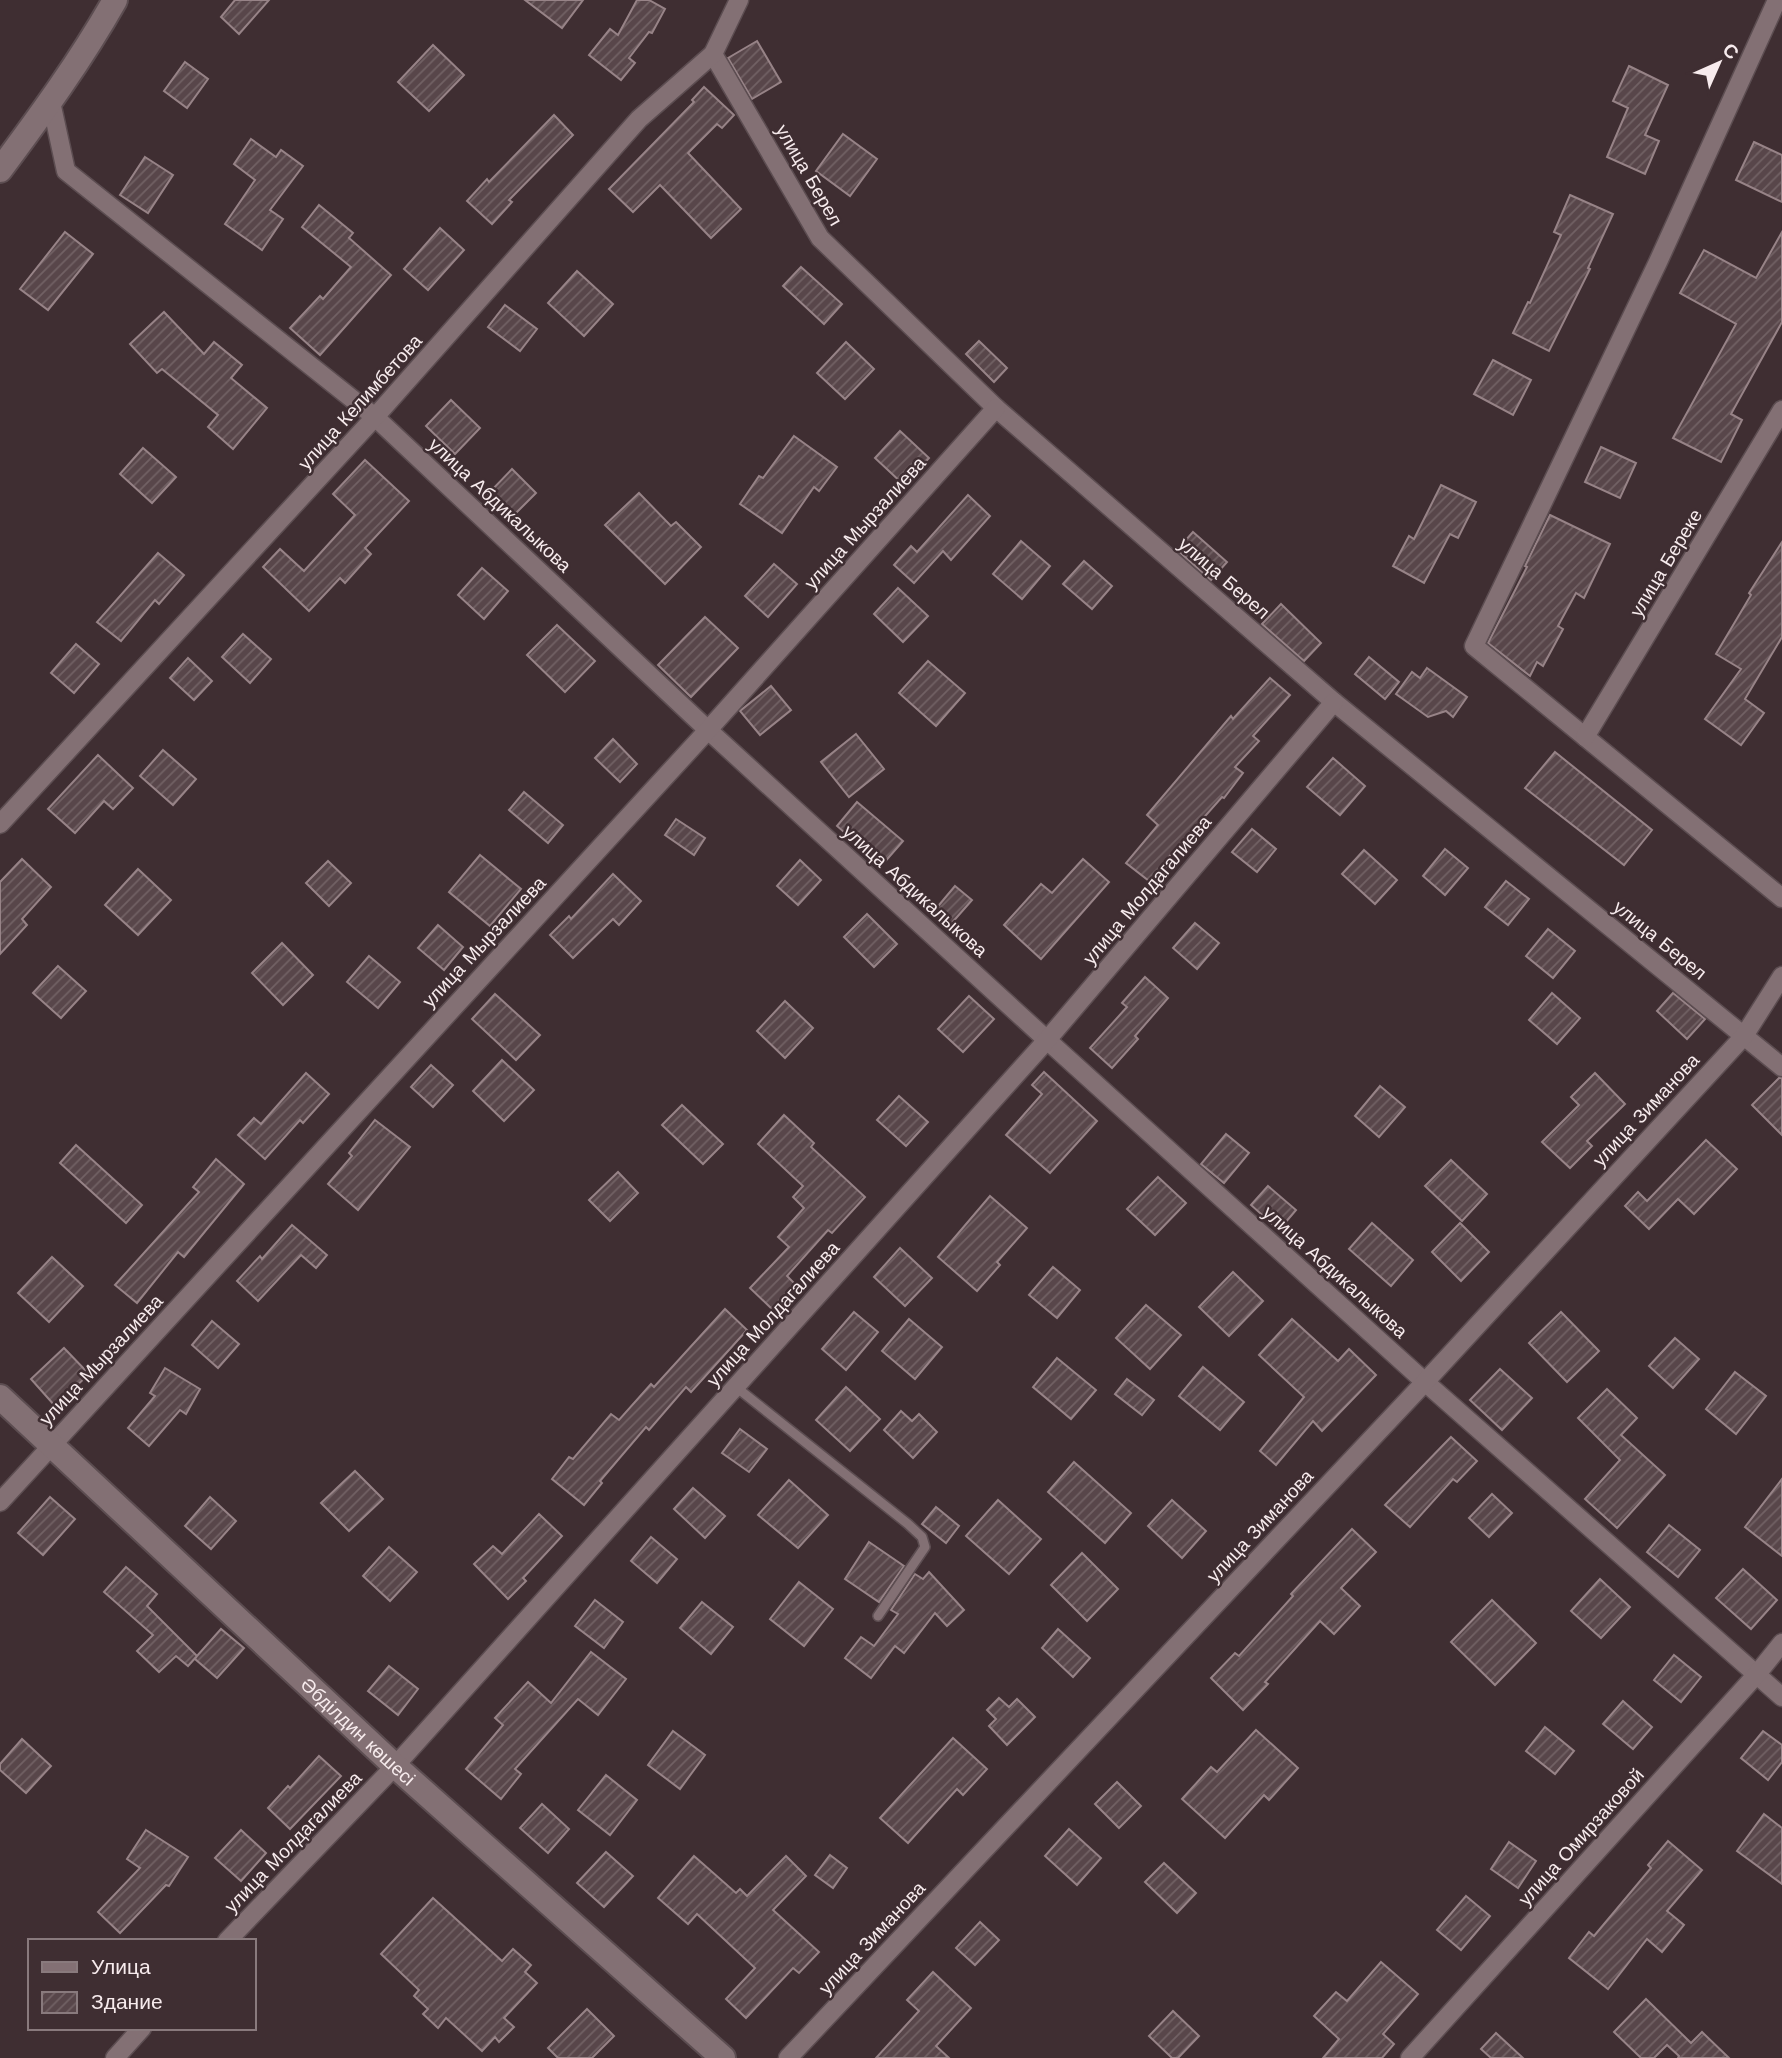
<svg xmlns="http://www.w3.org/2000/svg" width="1782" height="2058" font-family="'Work Sans',sans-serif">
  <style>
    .building { fill: url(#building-hatch); stroke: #978387; stroke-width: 2 }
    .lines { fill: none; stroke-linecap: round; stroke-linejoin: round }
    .lane-casing { stroke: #5c4d51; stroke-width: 12 }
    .street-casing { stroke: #5c4d51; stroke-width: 21 }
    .secondary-casing { stroke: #5c4d51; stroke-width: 28 }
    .lane { stroke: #837074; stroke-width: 9 }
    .street { stroke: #837074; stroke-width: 18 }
    .secondary { stroke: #837074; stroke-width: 24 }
    .labels { text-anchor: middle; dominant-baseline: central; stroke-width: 5; stroke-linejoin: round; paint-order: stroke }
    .street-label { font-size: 19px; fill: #f7ebed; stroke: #3f2e32 }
  </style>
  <defs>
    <pattern id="building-hatch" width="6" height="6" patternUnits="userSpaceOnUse" patternTransform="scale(1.75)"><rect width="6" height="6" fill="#58464a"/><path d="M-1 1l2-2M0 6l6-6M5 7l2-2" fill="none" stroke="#716164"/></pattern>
  </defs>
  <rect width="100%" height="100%" fill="#3f2e32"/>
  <!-- building -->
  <g class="building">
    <polygon points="235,0 269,0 239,34 221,17"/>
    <polygon points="525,0 583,0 562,28"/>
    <polygon points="637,0 649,0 665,9 652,33 649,32 629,58 635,63 621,80 589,55 610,29 618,35"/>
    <polygon points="757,41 781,82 752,99 728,58"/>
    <polygon points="433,45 464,75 429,111 398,82"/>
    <polygon points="185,62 208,79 187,108 164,91"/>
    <polygon points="1629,66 1668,85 1645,135 1659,141 1645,174 1607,157 1628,108 1613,101"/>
    <polygon points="704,87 734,115 722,128 717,124 688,153 741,209 711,238 660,185 633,212 609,189 694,102 692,100"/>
    <polygon points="554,115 573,135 509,200 512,202 492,224 467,201 487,179 489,182"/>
    <polygon points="843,134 877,159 850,196 816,171"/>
    <polygon points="251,139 276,157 281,150 303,166 270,210 283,219 262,250 225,224 255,180 234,164"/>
    <polygon points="1754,142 1782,155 1782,202 1736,180"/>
    <polygon points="145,157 173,175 148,213 120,195"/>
    <polygon points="1570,195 1613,214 1588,268 1590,269 1549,351 1513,333 1528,302 1530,303 1561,235 1554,232"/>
    <polygon points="319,205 353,233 349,238 391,275 320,355 290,328 320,296 323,299 351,267 302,227"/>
    <polygon points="440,228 464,250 428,290 404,269"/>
    <polygon points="65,232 93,254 48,310 20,289"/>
    <polygon points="1782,232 1782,322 1731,414 1742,420 1721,462 1673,438 1736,324 1680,293 1704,250 1756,278"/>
    <polygon points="801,267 842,304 824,324 783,286"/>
    <polygon points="577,271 613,304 584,336 548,303"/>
    <polygon points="505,305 537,329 520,351 488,327"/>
    <polygon points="164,312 204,354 214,342 242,365 231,378 267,408 233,449 208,427 218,415 162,369 157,373 130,344"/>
    <polygon points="979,341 1007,368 994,382 966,354"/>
    <polygon points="846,342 874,369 845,399 817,373"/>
    <polygon points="1493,360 1531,380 1513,415 1474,394"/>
    <polygon points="451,400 480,428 455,454 426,426"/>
    <polygon points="900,431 929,458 904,485 875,458"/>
    <polygon points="794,436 837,467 819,491 814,487 782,533 740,504 759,476 763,478"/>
    <polygon points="1601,447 1636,463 1620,498 1585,482"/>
    <polygon points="143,448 176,477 152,503 120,474"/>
    <polygon points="365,460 409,501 365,548 371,554 345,583 340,578 309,611 263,567 280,549 304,571 355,515 333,494"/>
    <polygon points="512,469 536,493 512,517 488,494"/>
    <polygon points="1441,485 1476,502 1458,538 1450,534 1424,583 1393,566 1409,536 1414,539"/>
    <polygon points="639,493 671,526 676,522 701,547 665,584 605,525"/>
    <polygon points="968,495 990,516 951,560 943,551 914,583 894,565 911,546 917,552"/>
    <polygon points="1550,515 1610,544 1584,598 1576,593 1558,626 1563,629 1543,666 1537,662 1530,676 1488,643 1527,567 1525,566"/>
    <polygon points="1193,532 1227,562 1211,580 1177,550"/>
    <polygon points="1021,541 1050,566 1022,599 993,574"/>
    <polygon points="1782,542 1782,637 1745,699 1764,713 1741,745 1705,719 1741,669 1716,654 1751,595 1749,593"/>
    <polygon points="158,553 184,575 159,604 155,600 121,641 97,622"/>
    <polygon points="1084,561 1112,586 1092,609 1063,584"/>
    <polygon points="774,564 797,584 768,617 745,596"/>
    <polygon points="482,568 508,591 484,619 458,595"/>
    <polygon points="898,588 928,616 903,642 874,614"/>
    <polygon points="1281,604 1321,643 1304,661 1262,624"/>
    <polygon points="705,617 738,648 691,697 658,665"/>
    <polygon points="557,625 595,661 565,692 527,655"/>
    <polygon points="243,634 271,659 250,683 222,657"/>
    <polygon points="76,644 99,664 74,693 51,673"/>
    <polygon points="1369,657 1399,682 1385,699 1355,674"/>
    <polygon points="188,658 212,681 194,700 170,678"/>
    <polygon points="928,661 965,693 936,726 899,693"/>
    <polygon points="1427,668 1467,697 1453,717 1446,711 1428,717 1396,694 1412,672 1420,678"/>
    <polygon points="1270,678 1290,695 1253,736 1259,741 1235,767 1243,773 1224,798 1222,797 1167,859 1171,862 1153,884 1126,863 1158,825 1147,815 1231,716 1233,719"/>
    <polygon points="771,686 791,710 760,735 740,711"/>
    <polygon points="856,734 884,769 849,797 821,762"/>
    <polygon points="613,739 637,764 620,782 595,758"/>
    <polygon points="163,750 196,779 173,805 140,776"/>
    <polygon points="1555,752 1652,830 1624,865 1525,788"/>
    <polygon points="98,755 133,788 113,809 104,801 75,833 48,809"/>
    <polygon points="1333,758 1365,786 1340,815 1307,787"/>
    <polygon points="524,792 563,825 548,843 509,810"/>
    <polygon points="857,802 903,841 882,865 837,826"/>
    <polygon points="676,819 705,838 694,855 665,835"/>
    <polygon points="1252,829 1276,849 1257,872 1232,852"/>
    <polygon points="1445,849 1468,868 1445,895 1423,876"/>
    <polygon points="1364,850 1397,880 1375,904 1342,874"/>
    <polygon points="480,855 521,889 490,926 449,892"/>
    <polygon points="22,859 51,887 22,919 27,925 0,954 0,882"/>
    <polygon points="1083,859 1109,882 1041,959 1004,925 1041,884 1052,893"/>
    <polygon points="800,860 821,880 798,905 777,886"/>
    <polygon points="328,861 351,883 329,906 306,883"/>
    <polygon points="138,869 171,900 138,935 105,905"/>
    <polygon points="613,874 641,901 619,925 613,919 573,958 550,935 569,916 571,919"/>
    <polygon points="1506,881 1529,899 1508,925 1485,907"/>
    <polygon points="955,886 972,900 950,925 934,911"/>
    <polygon points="867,914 897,944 874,967 844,937"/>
    <polygon points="1195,923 1219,943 1197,969 1173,948"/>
    <polygon points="438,925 463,947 444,970 418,948"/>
    <polygon points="1548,929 1575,951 1553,978 1526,956"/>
    <polygon points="282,943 313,975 283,1005 252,973"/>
    <polygon points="369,956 400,982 378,1008 347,982"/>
    <polygon points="58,966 86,991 61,1018 33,993"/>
    <polygon points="1145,977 1168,998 1135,1036 1138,1039 1112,1068 1090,1048 1127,1007 1122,1003"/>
    <polygon points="1552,993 1580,1018 1557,1044 1529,1020"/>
    <polygon points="1673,993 1705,1019 1687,1039 1657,1011"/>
    <polygon points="495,994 540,1035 516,1060 472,1019"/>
    <polygon points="969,996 994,1019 963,1052 938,1029"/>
    <polygon points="785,1001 813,1028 785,1058 757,1031"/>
    <polygon points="502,1060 534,1090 504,1121 473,1091"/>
    <polygon points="431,1065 453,1085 433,1107 411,1087"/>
    <polygon points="1044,1072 1097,1121 1050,1173 1006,1135 1042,1094 1032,1085"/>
    <polygon points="306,1073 329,1094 303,1123 300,1120 265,1159 238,1135 254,1118 261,1124"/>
    <polygon points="1595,1073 1625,1104 1587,1141 1592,1146 1570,1168 1542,1142 1579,1105 1571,1097"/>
    <polygon points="1779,1078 1782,1078 1782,1135 1752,1105"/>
    <polygon points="1380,1086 1405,1107 1379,1137 1355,1116"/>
    <polygon points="899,1096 928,1122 906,1146 877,1120"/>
    <polygon points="682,1105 723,1144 703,1164 662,1125"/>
    <polygon points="784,1115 814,1143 811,1147 865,1197 832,1233 828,1230 787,1276 796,1285 773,1310 750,1288 789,1247 778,1237 804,1208 793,1197 803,1186 758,1144"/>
    <polygon points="375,1120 410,1147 358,1210 328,1184 352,1156 349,1153"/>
    <polygon points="1226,1134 1249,1153 1224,1183 1201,1164"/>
    <polygon points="1706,1140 1737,1169 1694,1214 1678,1199 1649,1229 1625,1206 1638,1192 1647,1201"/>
    <polygon points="76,1145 142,1205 126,1223 60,1163"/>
    <polygon points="216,1159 244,1184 184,1257 178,1252 137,1303 115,1285 199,1192 193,1187"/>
    <polygon points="1451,1160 1487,1194 1462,1221 1425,1186"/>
    <polygon points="618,1172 638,1193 610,1221 589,1200"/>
    <polygon points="1158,1177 1186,1203 1155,1235 1127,1209"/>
    <polygon points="1268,1186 1296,1210 1279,1230 1251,1205"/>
    <polygon points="990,1196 1027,1228 997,1262 1000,1265 977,1291 938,1257"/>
    <polygon points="1372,1223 1413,1260 1391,1286 1349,1249"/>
    <polygon points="1460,1223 1489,1252 1461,1281 1432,1252"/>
    <polygon points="292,1225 327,1255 316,1268 301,1255 258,1301 237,1281 260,1256 262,1259"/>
    <polygon points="900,1248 932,1278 905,1306 874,1277"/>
    <polygon points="52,1257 83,1286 49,1322 18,1293"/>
    <polygon points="1053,1267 1080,1290 1057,1318 1029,1295"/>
    <polygon points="1233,1272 1263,1301 1229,1336 1199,1307"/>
    <polygon points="1146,1305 1181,1335 1150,1369 1116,1338"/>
    <polygon points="725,1309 747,1330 691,1392 686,1387 649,1430 646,1427 600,1481 602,1483 584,1505 552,1479 569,1457 573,1459 611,1414 619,1420 651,1384 654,1387"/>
    <polygon points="854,1312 878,1332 846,1370 822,1349"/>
    <polygon points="1561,1312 1599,1351 1567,1382 1529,1343"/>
    <polygon points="909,1319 942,1347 915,1379 882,1351"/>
    <polygon points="1292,1319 1338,1361 1349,1349 1376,1375 1322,1431 1313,1421 1276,1465 1260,1451 1304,1397 1259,1355"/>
    <polygon points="212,1321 239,1344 218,1368 192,1345"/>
    <polygon points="1675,1338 1699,1359 1673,1388 1649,1366"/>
    <polygon points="64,1348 89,1374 55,1406 31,1379"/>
    <polygon points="1057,1358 1096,1390 1071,1419 1033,1387"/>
    <polygon points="1203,1367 1244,1402 1220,1430 1179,1396"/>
    <polygon points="165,1368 200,1389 186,1414 180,1410 149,1446 128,1428 155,1396 150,1393"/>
    <polygon points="1500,1369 1532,1398 1502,1430 1470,1400"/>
    <polygon points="1735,1372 1766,1396 1736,1434 1706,1409"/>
    <polygon points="1127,1379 1154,1400 1142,1415 1115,1394"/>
    <polygon points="846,1387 880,1419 850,1451 816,1420"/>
    <polygon points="1607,1389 1637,1418 1621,1435 1665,1475 1617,1528 1585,1499 1620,1460 1578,1418"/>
    <polygon points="901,1411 912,1421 919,1414 937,1432 913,1458 884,1430"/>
    <polygon points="740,1429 767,1449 749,1472 722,1453"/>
    <polygon points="1451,1437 1477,1461 1457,1482 1453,1479 1410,1527 1385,1505"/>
    <polygon points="1074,1462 1131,1513 1105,1543 1048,1492"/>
    <polygon points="355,1471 383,1499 349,1531 321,1503"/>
    <polygon points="1782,1479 1782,1556 1745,1527"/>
    <polygon points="789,1480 828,1515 798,1548 758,1515"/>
    <polygon points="693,1488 725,1516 705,1538 674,1509"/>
    <polygon points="1492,1494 1512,1513 1489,1537 1469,1518"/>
    <polygon points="50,1497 75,1519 43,1555 18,1533"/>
    <polygon points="210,1497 236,1521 211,1549 185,1526"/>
    <polygon points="998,1500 1041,1539 1009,1574 966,1536"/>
    <polygon points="1172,1500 1206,1531 1182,1558 1148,1526"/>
    <polygon points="936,1507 959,1526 946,1543 922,1524"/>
    <polygon points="539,1514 562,1536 523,1578 526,1581 508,1599 474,1564 493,1546 502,1554"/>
    <polygon points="1669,1525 1700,1550 1678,1577 1647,1552"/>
    <polygon points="1352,1529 1376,1552 1341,1588 1360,1606 1334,1634 1320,1621 1265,1682 1268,1684 1243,1710 1211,1678 1235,1653 1239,1656 1293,1596 1291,1594"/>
    <polygon points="651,1537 677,1559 657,1583 631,1561"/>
    <polygon points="869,1542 904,1566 879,1602 845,1579"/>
    <polygon points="389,1547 417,1572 390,1601 363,1576"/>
    <polygon points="1082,1553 1118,1589 1087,1621 1051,1585"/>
    <polygon points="126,1567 157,1594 147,1606 197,1656 221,1629 244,1648 217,1678 195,1659 197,1656 188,1666 176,1656 159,1672 137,1651 153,1635 104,1592"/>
    <polygon points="1743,1569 1777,1600 1751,1629 1716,1598"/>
    <polygon points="929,1572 964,1610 947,1626 935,1613 904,1653 895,1646 871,1678 845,1658 861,1637 874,1646 898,1614 891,1610 915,1574 923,1579"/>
    <polygon points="1600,1579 1630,1607 1601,1638 1571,1611"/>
    <polygon points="799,1582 833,1609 804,1646 770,1619"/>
    <polygon points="595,1600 623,1622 604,1648 575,1626"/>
    <polygon points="1492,1600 1536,1643 1495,1685 1451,1642"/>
    <polygon points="702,1602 733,1627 711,1654 680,1628"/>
    <polygon points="1058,1629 1090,1658 1073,1677 1042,1648"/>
    <polygon points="591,1652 626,1679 598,1715 578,1699 515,1769 521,1774 501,1799 466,1769 503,1725 495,1718 528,1682 551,1703"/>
    <polygon points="1674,1655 1701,1677 1681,1702 1654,1680"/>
    <polygon points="389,1666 418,1689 398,1715 368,1691"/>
    <polygon points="999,1698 1009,1707 1017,1699 1035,1717 1007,1745 989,1726 996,1719 987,1710"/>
    <polygon points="1623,1701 1652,1727 1633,1749 1603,1724"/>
    <polygon points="1545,1727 1574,1751 1555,1774 1526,1751"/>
    <polygon points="1256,1730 1298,1768 1269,1800 1264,1795 1225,1838 1182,1799 1211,1767 1217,1772"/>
    <polygon points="673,1731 705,1755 680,1789 648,1765"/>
    <polygon points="1763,1731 1782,1745 1782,1762 1768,1780 1741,1758"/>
    <polygon points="953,1738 987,1769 963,1795 957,1789 908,1843 880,1818"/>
    <polygon points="22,1739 51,1766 26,1793 0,1770 0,1764"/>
    <polygon points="319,1756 341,1776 290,1829 268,1808 288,1786 290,1788"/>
    <polygon points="606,1775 637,1800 610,1835 578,1810"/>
    <polygon points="1117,1782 1141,1806 1119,1828 1095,1804"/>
    <polygon points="542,1804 569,1829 548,1853 520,1828"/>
    <polygon points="1764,1814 1782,1828 1782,1884 1737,1851"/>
    <polygon points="1069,1829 1101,1858 1077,1885 1045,1856"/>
    <polygon points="146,1830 188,1857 169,1886 166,1885 120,1933 98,1912 140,1868 127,1859"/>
    <polygon points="241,1830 266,1853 241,1881 215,1858"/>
    <polygon points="1668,1841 1702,1870 1667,1911 1684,1925 1662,1952 1647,1939 1608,1989 1569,1958 1589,1932 1594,1936 1651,1868 1648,1865"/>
    <polygon points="1509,1842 1536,1861 1518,1888 1491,1869"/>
    <polygon points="606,1852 633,1876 604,1907 577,1883"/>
    <polygon points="830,1855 847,1868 833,1888 815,1875"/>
    <polygon points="694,1856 736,1893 740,1889 747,1896 786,1856 806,1876 773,1910 819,1952 799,1973 793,1968 746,2018 726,1999 755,1968 697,1914 688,1924 658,1898"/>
    <polygon points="1164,1863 1196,1893 1177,1913 1145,1882"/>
    <polygon points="1466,1896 1490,1916 1461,1950 1437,1930"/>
    <polygon points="433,1898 502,1961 513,1949 531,1965 525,1972 537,1983 504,2018 514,2027 499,2042 495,2037 482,2051 446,2018 438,2028 423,2014 428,2009 414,1996 419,1990 381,1954"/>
    <polygon points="980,1922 999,1940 975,1965 956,1948"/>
    <polygon points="1381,1962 1418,1994 1383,2034 1394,2044 1382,2058 1323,2058 1339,2039 1314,2016 1336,1992 1347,2001"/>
    <polygon points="933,1972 971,2008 936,2046 949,2058 876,2058 919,2011 907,2000"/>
    <polygon points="1646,1999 1691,2043 1702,2032 1729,2058 1678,2058 1679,2056 1667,2045 1654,2058 1641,2058 1614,2032"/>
    <polygon points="587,2009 614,2036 592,2058 558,2058 548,2048"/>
    <polygon points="1173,2011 1199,2036 1178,2058 1172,2058 1149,2036"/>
    <polygon points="1496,2033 1523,2058 1491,2058 1481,2049"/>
  </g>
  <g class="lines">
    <defs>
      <polyline id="lane" points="736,1387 908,1524 922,1537 925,1547 878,1616"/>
      <g id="street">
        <polyline points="1777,0 1658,262 1474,646 1782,898"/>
        <polyline points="713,54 820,238 996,408 1334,702 1782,1067"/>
        <polyline points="51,102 66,171 375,417 708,730 1047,1040 1425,1382 1782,1697"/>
        <polyline points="1585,737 1782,410"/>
        <polyline points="0,824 375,417 639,119 713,54 739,0"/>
        <polyline points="0,1502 708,730 996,408"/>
        <polyline points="227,1941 395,1766 1047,1040 1334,702"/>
        <polyline points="115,2058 142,2028"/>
        <polyline points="788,2058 1425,1382 1744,1036 1782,976"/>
        <polyline points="1410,2058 1757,1674 1782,1643"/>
      </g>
      <g id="secondary">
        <path d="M0 170C41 115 81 60 115 0"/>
        <path id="s1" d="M0 1397 395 1766 723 2058"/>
      </g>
    </defs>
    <!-- lane casing -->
    <use href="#lane" class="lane-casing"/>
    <!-- street casing -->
    <use href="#street" class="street-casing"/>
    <!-- secondary casing -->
    <use href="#secondary" class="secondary-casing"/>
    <!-- lane -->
    <use href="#lane" class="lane"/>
    <!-- street -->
    <use href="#street" class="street"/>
    <!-- secondary -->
    <use href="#secondary" class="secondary"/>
  </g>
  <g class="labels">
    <!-- street labels -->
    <g class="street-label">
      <text transform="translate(809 175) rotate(60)">улица Берел</text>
      <text transform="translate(360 402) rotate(-48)">улица Келимбетова</text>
      <text transform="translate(500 505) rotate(43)">улица Абдикалыкова</text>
      <text transform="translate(865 523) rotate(-48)">улица Мырзалиева</text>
      <text transform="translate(1666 563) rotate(-59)">улица Береке</text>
      <text transform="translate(1224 578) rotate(41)">улица Берел</text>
      <text transform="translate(1147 890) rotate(-50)">улица Молдагалиева</text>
      <text transform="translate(915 891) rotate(42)">улица Абдикалыкова</text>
      <text transform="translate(1660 940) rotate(39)">улица Берел</text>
      <text transform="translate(484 942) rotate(-47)">улица Мырзалиева</text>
      <text transform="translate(1646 1110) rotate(-47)">улица Зиманова</text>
      <text transform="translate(1335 1272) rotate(42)">улица Абдикалыкова</text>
      <text transform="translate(773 1314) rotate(-48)">улица Молдагалиева</text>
      <text transform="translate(101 1360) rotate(-47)">улица Мырзалиева</text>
      <text transform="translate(1260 1526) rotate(-47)">улица Зиманова</text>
      <text stroke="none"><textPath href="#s1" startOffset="490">Әбділдин көшесі</textPath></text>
      <text transform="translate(1581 1837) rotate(-48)">улица Омирзаковой</text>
      <text transform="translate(293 1842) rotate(-46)">улица Молдагалиева</text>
      <text transform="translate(872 1938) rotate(-47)">улица Зиманова</text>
    </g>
  </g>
  <!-- legend -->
  <rect x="28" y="1939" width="228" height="91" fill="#3f2e32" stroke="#897a7d" stroke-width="2"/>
  <rect x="42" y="1962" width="35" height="10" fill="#837074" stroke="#897a7d" stroke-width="2"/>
  <text x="91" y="1974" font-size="21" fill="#f7ebed">Улица</text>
  <rect x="42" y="1992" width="35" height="21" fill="url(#building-hatch)" stroke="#897a7d" stroke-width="2"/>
  <text x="91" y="2009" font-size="21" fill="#f7ebed">Здание</text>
  <!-- north arrow -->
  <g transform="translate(1719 63) rotate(45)" stroke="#3f2e32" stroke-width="5" paint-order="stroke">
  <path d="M0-5L12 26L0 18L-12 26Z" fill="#f7ebed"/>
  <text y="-10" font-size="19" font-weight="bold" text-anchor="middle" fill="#f7ebed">С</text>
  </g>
</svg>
